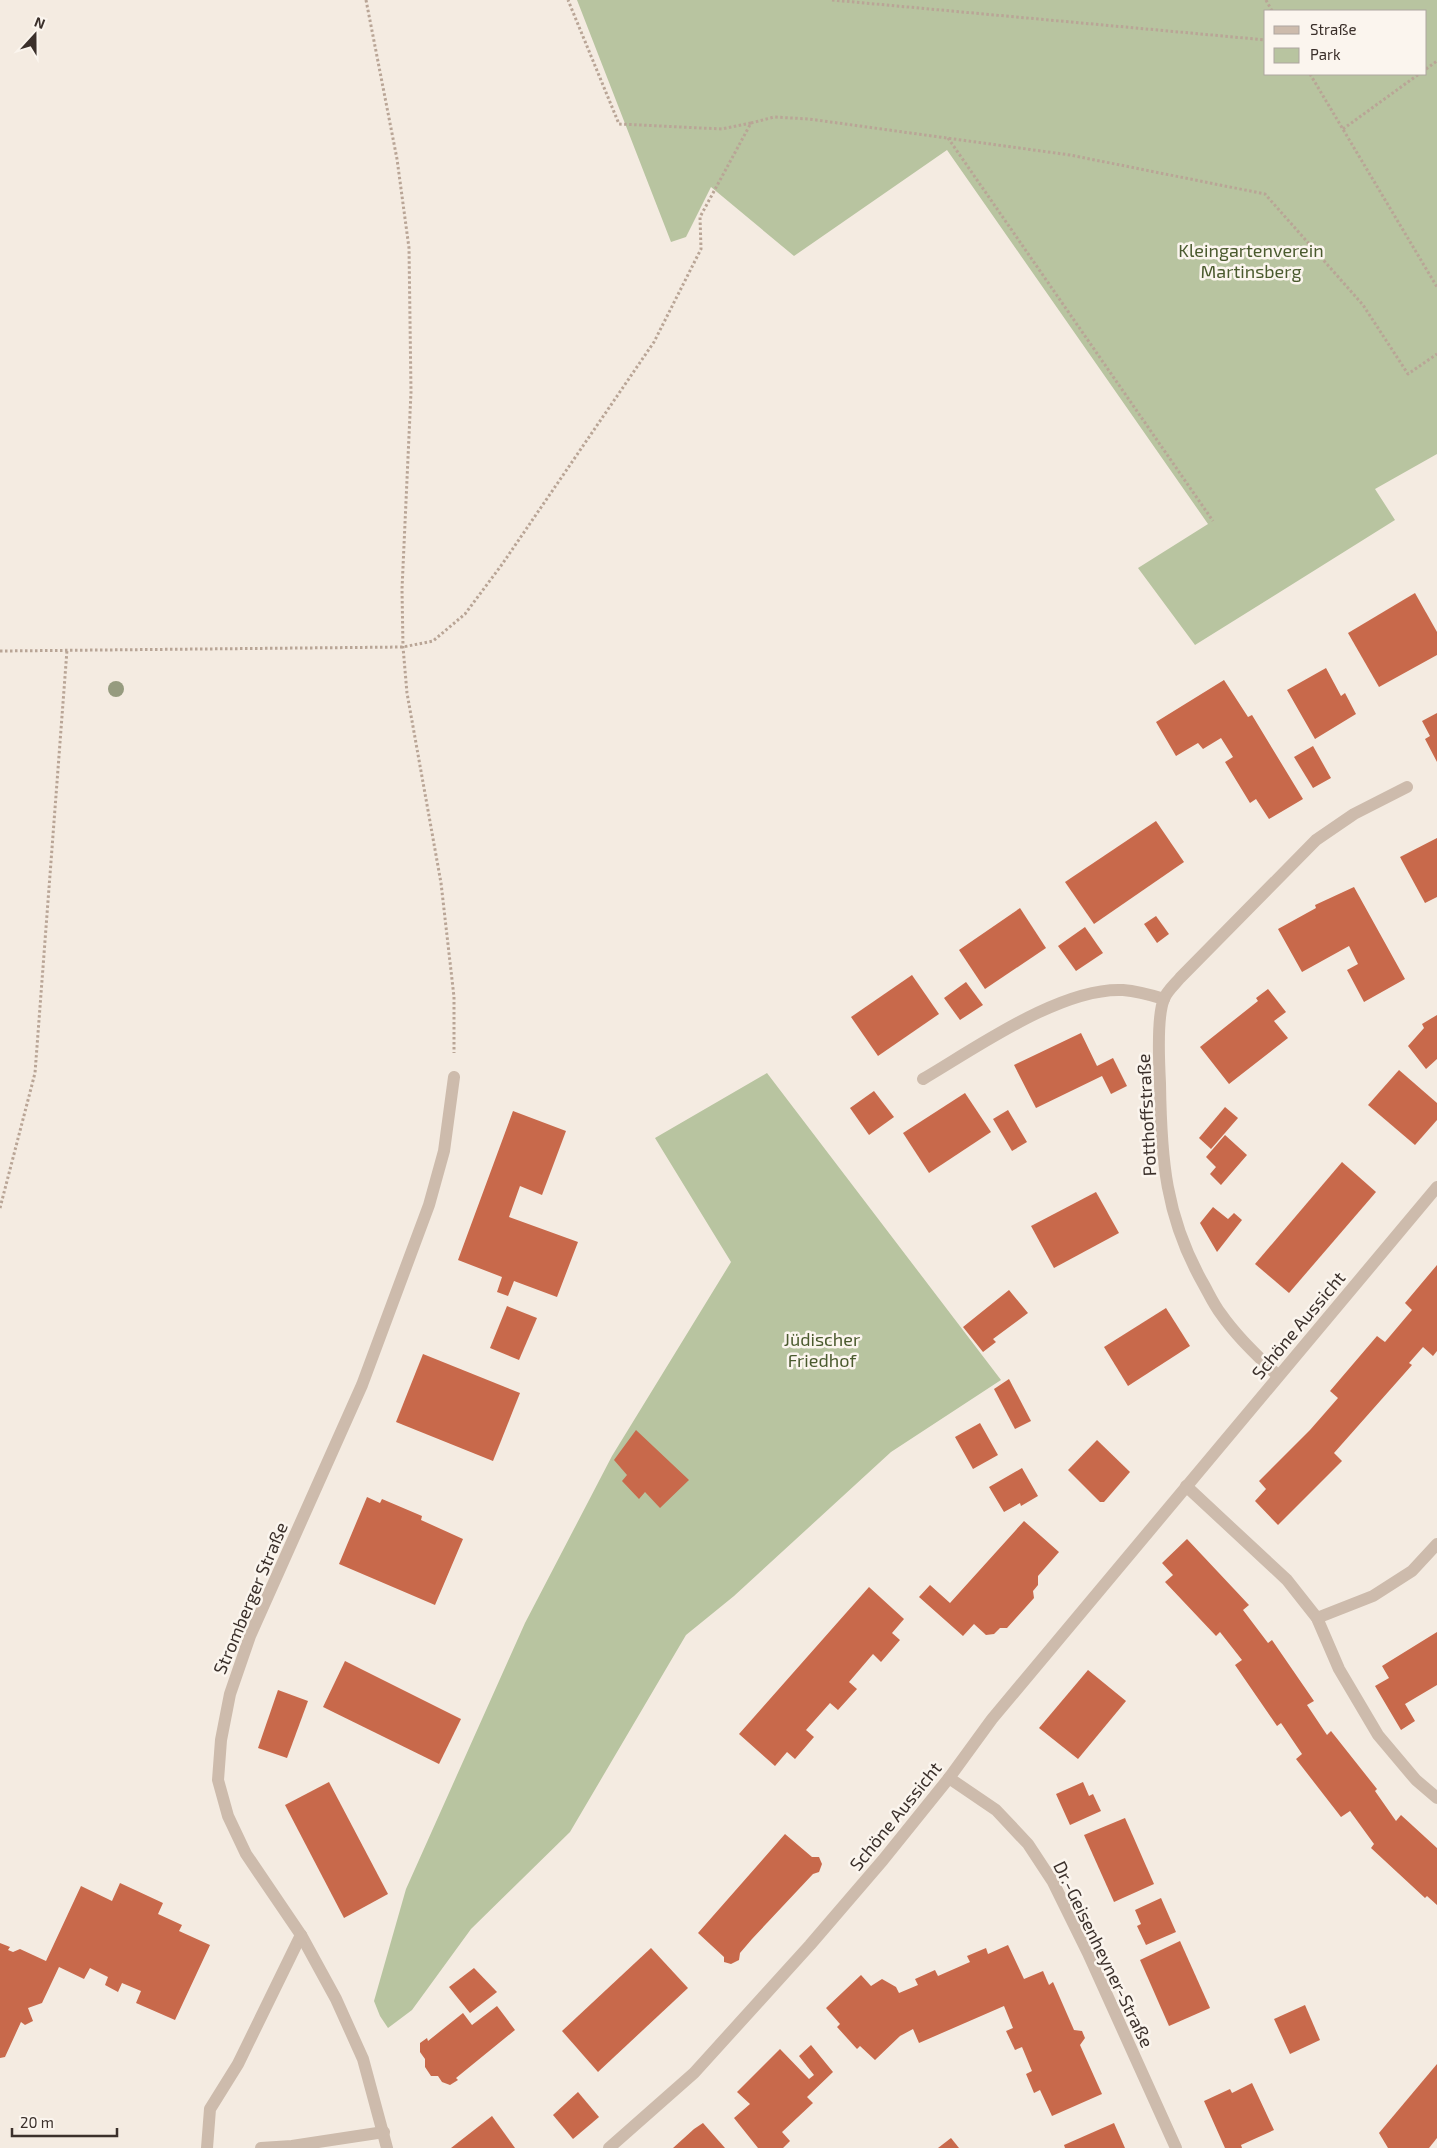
<svg xmlns="http://www.w3.org/2000/svg" width="1437" height="2148" font-family="'Exo 2',sans-serif">
  <style>
    .green { fill: #b8c4a0; fill-rule: evenodd }
    .building { fill: #c8694b }
    .lines { fill: none; stroke-linecap: round; stroke-linejoin: round }
    .path { stroke: #b9a596; stroke-width: 3; stroke-dasharray: 2.5 2.5; stroke-linecap: butt }
    .lane { stroke: #cdbbac; stroke-width: 12 }
    .street { stroke: #cdbbac; stroke-width: 12 }
    .tree { fill: #969b7f }
    .labels { text-anchor: middle; dominant-baseline: central; stroke-width: 5; stroke-linejoin: round; paint-order: stroke }
    .park-label { font-size: 18px; fill: #4a5a2e; stroke: #fbf5ee }
    .street-label { font-size: 18px; fill: #3b302b; stroke: #fbf5ee }
  </style>
  <rect width="100%" height="100%" fill="#f4ebe1"/>
  <!-- green -->
  <g class="green">
    <path d="M577 0H1437V454L1375 489 1395 520 1195 645 1138 568 1208 524 947 150 794 256 711 187 686 237 671 242ZM1426 11V74H1266V11Z"/>
    <polygon points="767,1073 1001,1380 891,1452 734,1596 686,1635 570,1832 471,1929 412,2010 388,2028 380,2016 374,2001 406,1889 525,1623 612,1456 731,1262 655,1138"/>
  </g>
  <!-- building -->
  <g class="building">
    <polygon points="1415,593 1437,632 1437,655 1379,687 1348,633"/>
    <polygon points="1326,668 1341,696 1345,693 1356,714 1315,739 1287,690"/>
    <polygon points="1224,680 1248,717 1252,715 1303,799 1269,819 1256,799 1250,803 1225,762 1233,757 1221,738 1203,749 1198,743 1176,756 1156,722"/>
    <polygon points="1437,713 1437,762 1425,739 1430,736 1422,721"/>
    <polygon points="1313,746 1331,778 1313,788 1294,757"/>
    <polygon points="1156,821 1184,862 1094,924 1065,882"/>
    <polygon points="1437,838 1437,897 1425,903 1400,857"/>
    <polygon points="1354,887 1405,979 1364,1002 1347,970 1358,964 1349,946 1302,972 1278,929 1316,908 1315,905"/>
    <polygon points="1020,908 1046,948 985,989 959,950"/>
    <polygon points="1156,916 1169,934 1157,943 1144,924"/>
    <polygon points="1085,927 1103,953 1076,971 1058,946"/>
    <polygon points="912,975 939,1014 878,1056 851,1017"/>
    <polygon points="966,982 983,1005 960,1020 944,998"/>
    <polygon points="1268,989 1286,1012 1274,1021 1288,1038 1229,1084 1200,1047 1258,1001 1256,998"/>
    <polygon points="1437,1015 1437,1059 1426,1069 1408,1046 1424,1028 1422,1024"/>
    <polygon points="1081,1033 1097,1066 1113,1058 1127,1086 1111,1094 1102,1076 1036,1108 1014,1065"/>
    <polygon points="1399,1070 1437,1103 1437,1120 1415,1145 1368,1105"/>
    <polygon points="874,1091 894,1117 869,1135 850,1108"/>
    <polygon points="965,1093 991,1132 929,1173 903,1133"/>
    <polygon points="1225,1107 1238,1118 1211,1149 1199,1138"/>
    <polygon points="1008,1110 1027,1142 1012,1151 993,1119"/>
    <polygon points="513,1111 566,1131 542,1195 520,1186 509,1217 578,1242 557,1297 514,1281 508,1296 497,1292 502,1277 458,1260"/>
    <polygon points="1225,1135 1247,1155 1221,1185 1210,1174 1216,1167 1206,1157"/>
    <polygon points="1342,1162 1376,1192 1289,1293 1255,1264"/>
    <polygon points="1096,1192 1119,1233 1054,1268 1031,1226"/>
    <polygon points="1213,1207 1228,1219 1234,1213 1242,1220 1217,1252 1200,1223"/>
    <polygon points="1437,1265 1437,1351 1433,1356 1423,1347 1409,1363 1412,1365 1334,1453 1342,1461 1278,1525 1255,1501 1266,1489 1259,1481 1310,1430 1338,1398 1330,1391 1377,1336 1385,1342 1412,1310 1405,1303"/>
    <polygon points="1009,1290 1028,1313 993,1339 996,1342 983,1352 963,1327"/>
    <polygon points="507,1306 537,1318 519,1360 490,1348"/>
    <polygon points="1166,1308 1190,1346 1128,1386 1104,1347"/>
    <polygon points="423,1354 520,1393 493,1461 396,1422"/>
    <polygon points="1009,1379 1031,1421 1015,1429 994,1389"/>
    <polygon points="980,1423 998,1455 973,1469 955,1437"/>
    <polygon points="636,1430 689,1480 660,1508 645,1492 639,1499 622,1481 627,1475 614,1460"/>
    <polygon points="1097,1440 1130,1472 1104,1502 1100,1502 1068,1470"/>
    <polygon points="1022,1468 1038,1496 1021,1506 1020,1503 1004,1512 989,1487"/>
    <polygon points="367,1497 380,1503 382,1499 422,1516 421,1520 463,1539 435,1605 339,1564"/>
    <polygon points="1024,1521 1059,1552 1038,1576 1038,1585 1033,1591 1034,1598 1007,1628 1000,1628 994,1634 986,1635 974,1624 963,1636 919,1597 930,1585 950,1603"/>
    <polygon points="1187,1539 1249,1605 1243,1610 1268,1643 1272,1640 1314,1701 1307,1705 1327,1735 1331,1731 1377,1789 1375,1791 1396,1821 1401,1815 1437,1848 1437,1905 1427,1896 1425,1898 1371,1848 1374,1844 1350,1811 1341,1817 1296,1759 1302,1754 1281,1723 1277,1726 1235,1665 1242,1660 1220,1632 1216,1636 1165,1582 1173,1575 1162,1563"/>
    <polygon points="869,1587 904,1619 892,1633 900,1640 881,1662 873,1654 849,1682 857,1689 838,1710 830,1703 806,1730 814,1737 795,1759 787,1752 775,1766 739,1734"/>
    <polygon points="1437,1632 1437,1685 1405,1704 1415,1721 1401,1730 1375,1686 1389,1678 1382,1666"/>
    <polygon points="345,1661 461,1719 439,1764 323,1707"/>
    <polygon points="1088,1670 1126,1701 1078,1759 1039,1728"/>
    <polygon points="278,1690 308,1701 287,1758 258,1748"/>
    <polygon points="329,1782 388,1894 344,1918 285,1805"/>
    <polygon points="1083,1782 1089,1796 1093,1794 1101,1811 1070,1825 1056,1794"/>
    <polygon points="1125,1818 1154,1884 1114,1902 1084,1835"/>
    <polygon points="785,1834 812,1857 819,1857 822,1864 819,1872 813,1874 752,1939 740,1953 739,1960 731,1964 724,1962 724,1957 698,1933"/>
    <polygon points="120,1883 163,1903 158,1914 182,1925 179,1931 210,1945 175,2020 136,2003 141,1991 122,1983 118,1992 105,1985 108,1977 90,1968 84,1979 59,1967 42,2003 28,2008 33,2021 25,2025 21,2022 5,2057 0,2058 0,1943 10,1947 8,1950 13,1952 20,1949 46,1961 81,1886 112,1901"/>
    <polygon points="1161,1898 1176,1932 1146,1945 1137,1926 1141,1924 1135,1910"/>
    <polygon points="1180,1941 1210,2008 1169,2026 1140,1960"/>
    <polygon points="1008,1945 1024,1979 1043,1971 1049,1985 1053,1982 1074,2030 1082,2031 1085,2038 1080,2045 1102,2094 1052,2116 1040,2090 1034,2093 1026,2074 1032,2071 1022,2047 1015,2050 1006,2031 1013,2028 1004,2006 919,2043 913,2029 900,2036 875,2060 860,2046 857,2049 837,2027 840,2024 826,2008 861,1975 871,1986 882,1979 896,1987 899,1993 918,1985 915,1979 935,1970 938,1976 970,1962 967,1956 986,1948 988,1954"/>
    <polygon points="651,1948 688,1988 598,2072 562,2031"/>
    <polygon points="474,1968 497,1992 470,2013 449,1987"/>
    <polygon points="1305,2005 1320,2040 1290,2054 1274,2019"/>
    <polygon points="497,2006 515,2030 456,2078 458,2080 450,2085 442,2082 438,2076 431,2076 425,2067 425,2059 420,2052 420,2043 427,2038 428,2041 463,2013 472,2025"/>
    <polygon points="811,2045 833,2072 807,2097 813,2103 782,2132 790,2141 783,2148 758,2148 734,2118 750,2104 737,2092 780,2049 809,2079 814,2075 799,2056"/>
    <polygon points="1437,2064 1437,2138 1429,2148 1388,2148 1379,2133"/>
    <polygon points="1252,2083 1274,2130 1241,2145 1242,2148 1225,2148 1204,2101 1230,2089 1232,2093"/>
    <polygon points="578,2092 599,2117 573,2139 553,2115"/>
    <polygon points="492,2116 515,2148 451,2148"/>
    <polygon points="703,2123 725,2148 673,2148 694,2129"/>
    <polygon points="1114,2123 1125,2148 1065,2148 1064,2145"/>
    <polygon points="951,2138 959,2148 938,2148"/>
  </g>
  <g class="lines">
    <!-- path -->
    <g class="path">
      <polyline points="366,0 397,159 409,248 411,392 402,589 403,647 407,693 441,883 454,997 454,1053"/>
      <polyline points="832,0 1266,40"/>
      <polyline points="1266,0 1272,11"/>
      <polyline points="1426,69 1437,61"/>
      <polyline points="1310,74 1437,287"/>
      <polyline points="751,123 774,117 809,119 1070,155 1265,194 1363,305 1408,374 1437,354"/>
      <polyline points="1343,129 1419,74"/>
      <polyline points="948,138 1213,521"/>
      <polyline points="0,651 403,647 433,641 465,614 503,563 654,342 701,249 700,217 751,123 722,129 619,124 568,0"/>
      <polyline points="0,1208 35,1073 67,650"/>
    </g>
    <!-- lane -->
    <g class="lane">
      <polyline points="207,2148 210,2109 238,2064 301,1935"/>
      <polyline points="261,2148 292,2146 384,2132"/>
    </g>
    <!-- street -->
    <g class="street">
      <path d="M923 1079C976 1048 1061 987 1123 990 1136 991 1151 995 1164 999"/>
      <path d="M1278 1376C1258 1356 1237 1337 1221 1314 1214 1305 1209 1294 1204 1285 1165 1217 1161 1158 1160 1083 1159 1064 1157 1015 1164 999 1166 992 1175 984 1180 978L1316 840 1354 814 1407 787"/>
      <polyline points="1186,1486 1287,1580 1317,1618 1339,1669 1378,1735 1416,1780 1437,1798"/>
      <polyline points="1317,1618 1373,1596 1412,1571 1437,1544"/>
      <polyline points="949,1778 996,1810 1028,1844 1053,1882 1088,1953 1176,2148"/>
      <polyline points="387,2148 363,2059 336,1999 301,1935 246,1854 228,1816 218,1780 221,1740 230,1694 250,1636 362,1385 429,1205 444,1151 454,1077"/>
      <polyline points="609,2148 694,2073 810,1945 883,1860 949,1778 992,1719 1437,1187"/>
    </g>
  </g>
  <!-- trees -->
  <circle class="tree" cx="116" cy="689" r="8"/>
  <g class="labels">
    <!-- park labels -->
    <g class="park-label">
      <text x="1251" y="250">Kleingartenverein<tspan x="1251" dy="21">Martinsberg</tspan></text>
      <text x="822" y="1339">Jüdischer<tspan x="822" dy="21">Friedhof</tspan></text>
    </g>
    <!-- street labels -->
    <g class="street-label">
      <text transform="translate(1146 1115) rotate(-93)">Potthoffstraße</text>
      <text transform="translate(1298 1325) rotate(-50)">Schöne Aussicht</text>
      <text transform="translate(250 1598) rotate(-67)">Stromberger Straße</text>
      <text transform="translate(895 1816) rotate(-51)">Schöne Aussicht</text>
      <text transform="translate(1104 1954) rotate(64)">Dr.-Geisenheyner-Straße</text>
    </g>
  </g>
  <!-- legend -->
  <rect x="1264" y="10" width="162" height="65" fill="#fbf5ee" stroke="#aea6a0"/>
  <rect x="1274" y="26" width="25" height="8" fill="#cdbbac" stroke="#aea6a0"/>
  <text x="1310" y="35" font-size="15" fill="#3b302b">Straße</text>
  <rect x="1274" y="48" width="25" height="15" fill="#b8c4a0" stroke="#aea6a0"/>
  <text x="1310" y="60" font-size="15" fill="#3b302b">Park</text>
  <!-- north arrow -->
  <g transform="translate(35 35) rotate(21)" stroke="#fbf5ee" stroke-width="4" paint-order="stroke">
  <path d="M0-4L9 19L0 12L-9 19Z" fill="#3b302b"/>
  <text y="-8" font-size="14" font-weight="bold" text-anchor="middle" fill="#3b302b">N</text>
  </g>
  <!-- scale -->
  <path d="M12 2128v8h105v-8" fill="none" stroke="#3b302b" stroke-width="2.5"/>
  <text x="20" y="2128" font-size="15" fill="#3b302b" stroke="#fbf5ee" stroke-width="4" paint-order="stroke">20 m</text>
</svg>
